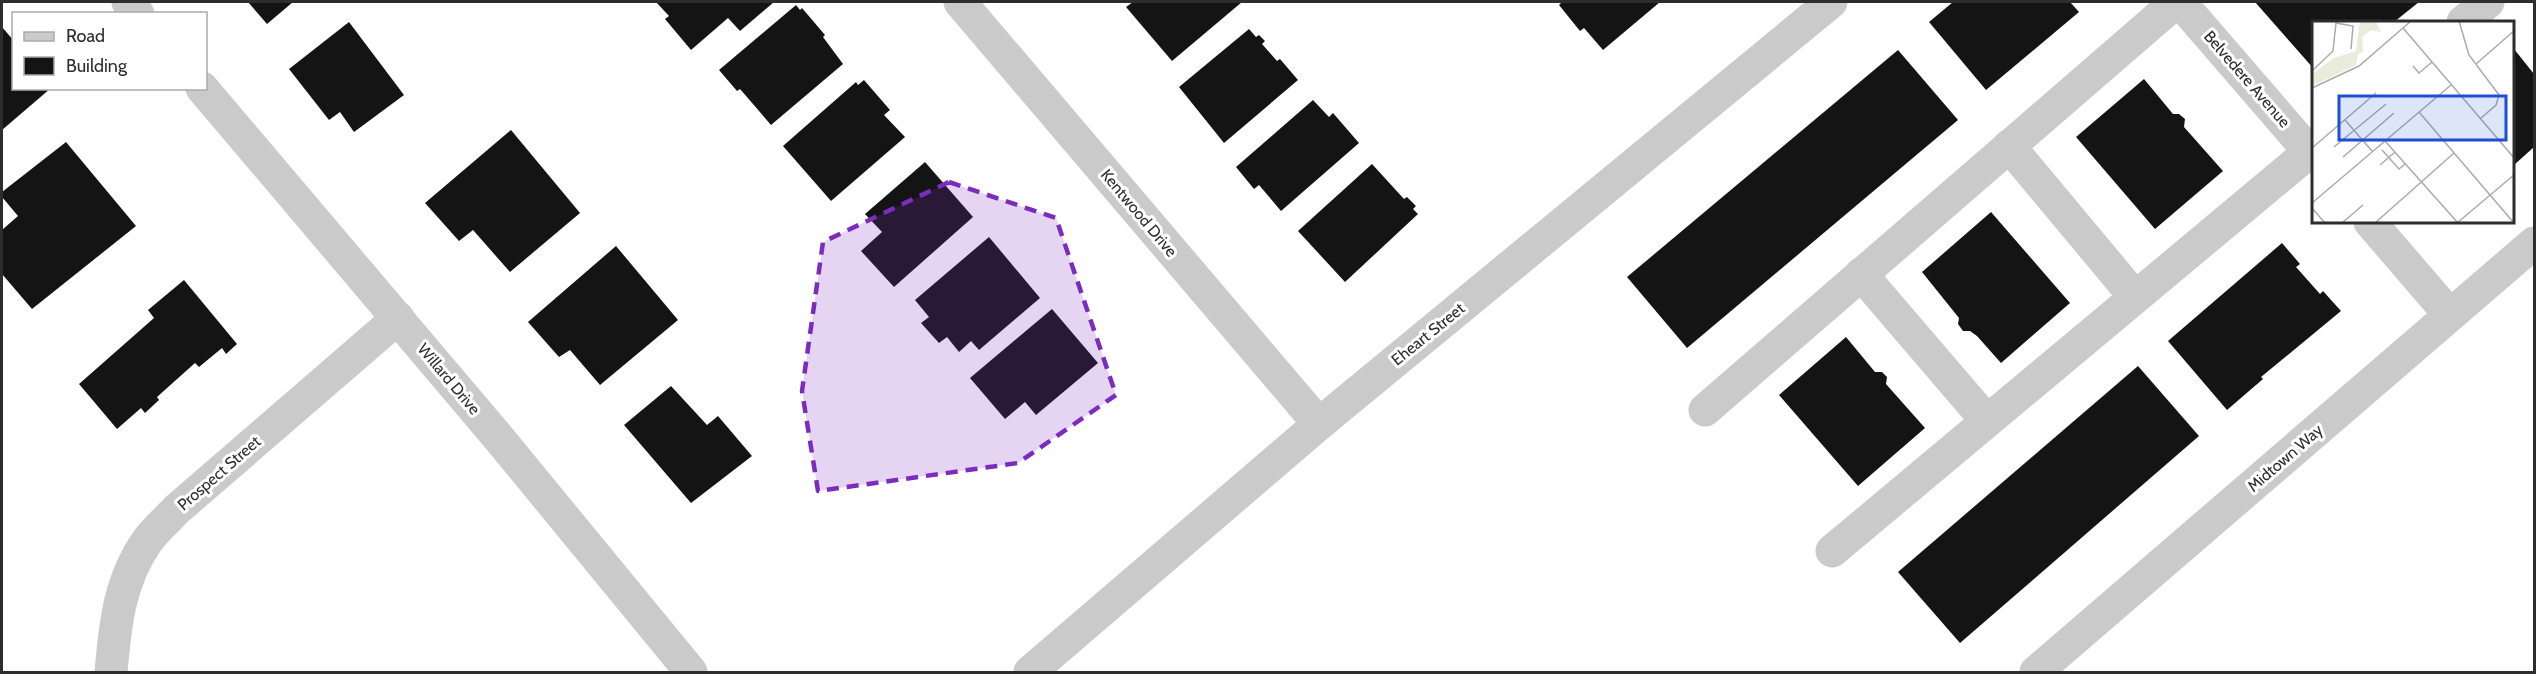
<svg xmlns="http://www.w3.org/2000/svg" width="2536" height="674" font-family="Cabin,sans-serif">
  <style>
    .building { fill: #141414 }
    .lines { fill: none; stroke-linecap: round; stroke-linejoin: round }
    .minor { stroke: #cacaca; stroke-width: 33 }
    .marked { fill: #7b2cbf; fill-opacity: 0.2; stroke: #7b2cbf; stroke-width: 4.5; stroke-dasharray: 12 8; stroke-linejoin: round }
    .labels { text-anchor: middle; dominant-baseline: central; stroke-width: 6; stroke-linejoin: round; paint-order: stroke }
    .street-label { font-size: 16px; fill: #2d2d2d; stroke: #fff }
    .inset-road { fill: none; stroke: #ababab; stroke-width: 1.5 }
    .view { fill: #1d4ed8; fill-opacity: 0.15; stroke: #1d4ed8; stroke-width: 3 }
    .inset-edge { fill: none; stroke: #2d2d2d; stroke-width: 3 }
  </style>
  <rect width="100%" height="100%" fill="#fff"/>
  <!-- building -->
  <g class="building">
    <polygon points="248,2 293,2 267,24"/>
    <polygon points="656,2 774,2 740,31 728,18 691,50 665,19 669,16"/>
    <polygon points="1133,2 1242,2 1172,61 1126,7"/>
    <polygon points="1562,2 1660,2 1603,50 1584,28 1580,31 1559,5"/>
    <polygon points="1953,2 2070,2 2079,12 1986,90 1929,22"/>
    <polygon points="2255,2 2419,2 2394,22 2314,22 2314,69"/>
    <polygon points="796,5 800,10 802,8 825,35 823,37 843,64 771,125 740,89 737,91 719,70"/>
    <polygon points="349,22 404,95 354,132 340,112 329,120 289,69"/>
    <polygon points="2,27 14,41 14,88 51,88 2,130"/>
    <polygon points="1249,29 1256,37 1259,35 1265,41 1262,44 1277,61 1280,59 1298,80 1224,143 1179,87"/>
    <polygon points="2514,49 2534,74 2534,147 2514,165"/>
    <polygon points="1898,50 1958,120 1687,348 1627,277"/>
    <polygon points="2144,79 2173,114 2179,114 2185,119 2184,127 2223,171 2155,229 2076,137"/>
    <polygon points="864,80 890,110 884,115 905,137 831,201 783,146 856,82 858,85"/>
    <polygon points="1313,100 1329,117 1333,113 1359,143 1281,211 1259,185 1254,189 1236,167"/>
    <polygon points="511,130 580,213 510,272 473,230 459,241 425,203"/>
    <polygon points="66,142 136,226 32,309 2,274 2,230 18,216 2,197 2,192"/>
    <polygon points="925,162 973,217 894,287 861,251 882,232 865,214"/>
    <polygon points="1372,164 1404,199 1407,197 1416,206 1413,209 1418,214 1345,282 1298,231"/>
    <polygon points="1991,212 2070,303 2001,363 1977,336 1970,331 1963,331 1958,324 1959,318 1922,272"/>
    <polygon points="989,237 1040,298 979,350 971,341 959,352 947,337 939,343 921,323 929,317 915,300"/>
    <polygon points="2282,243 2300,264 2296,267 2320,294 2323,291 2341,311 2261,377 2263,379 2227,410 2168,341"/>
    <polygon points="616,246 678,320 600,385 570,350 559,357 528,322"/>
    <polygon points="184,280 237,344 226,354 222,348 199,367 195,363 157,397 159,400 145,413 141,408 117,429 79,384 154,318 148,310"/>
    <polygon points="1052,309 1098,363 1036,415 1025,402 1005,419 970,378"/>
    <polygon points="1846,337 1875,372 1882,372 1887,377 1886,384 1925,428 1858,486 1779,395"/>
    <polygon points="2138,366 2199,436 1960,643 1898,572"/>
    <polygon points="671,386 707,425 718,416 752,456 691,503 624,425"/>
  </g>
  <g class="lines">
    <!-- minor -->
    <g class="minor">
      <polyline points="128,2 138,14"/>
      <polyline points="960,2 1319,424"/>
      <polyline points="2180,2 2314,157"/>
      <polyline points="2463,22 2488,2"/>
      <polyline points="202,88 497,436 691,672"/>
      <polyline points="2009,146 2135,297"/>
      <polyline points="2370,222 2450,315"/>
      <polyline points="1861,274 1987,421"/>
      <polyline points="1705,410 2176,2"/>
      <polyline points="1832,551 2314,148"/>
      <path d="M111 672C115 626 119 580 148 540 156 529 167 520 176 510L398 318"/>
      <polyline points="1030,672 1319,424 1831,2"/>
      <polyline points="2036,672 2534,243"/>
    </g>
  </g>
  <!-- marked area -->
  <path class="marked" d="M949 182 1056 218 1116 395 1018 463 818 491 802 391 823 242Z"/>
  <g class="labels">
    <!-- street labels -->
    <g class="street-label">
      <text transform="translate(2247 79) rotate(49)">Belvedere Avenue</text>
      <text transform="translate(1139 213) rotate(50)">Kentwood Drive</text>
      <text transform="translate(1428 334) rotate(-39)">Eheart Street</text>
      <text transform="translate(449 379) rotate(50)">Willard Drive</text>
      <text transform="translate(2285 458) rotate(-41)">Midtown Way</text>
      <text transform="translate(219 473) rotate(-41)">Prospect Street</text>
    </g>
  </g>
  <!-- overview -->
  <g transform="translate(2312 21)">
    <rect width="202" height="202" fill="#fff"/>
    <path d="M48 0H64L69 11 59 9 50 16 51 31 46 33 44 44 0 65V53L22 37 44 30Z" fill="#e9ecda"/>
    <path class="inset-road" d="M147 0 157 34 187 74 184 84 168 98M91 7 203 138M164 43 203 9M101 45 107 52 120 41M0 50 21 30 24 2 41 5 39 28M0 67 47 45 99 0M107 91 202 202M33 99 60 130M73 120 146 202M22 126 74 83M0 127 64 72M70 129 87 148 93 143M31 136 82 92M68 144 83 131M0 182 139 64M0 187 13 202M30 202 51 184M63 202 142 132M145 202 203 153"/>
    <path class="view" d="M27 75H194V119H27Z"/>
    <rect width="202" height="202" class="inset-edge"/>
  </g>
  <!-- border -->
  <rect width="2536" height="674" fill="none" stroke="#2d2d2d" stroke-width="6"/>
  <!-- legend -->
  <rect x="12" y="12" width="195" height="78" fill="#ffffff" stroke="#ababab" stroke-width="1.5"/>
  <rect x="24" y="32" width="30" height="9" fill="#cacaca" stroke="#ababab" stroke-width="1.5"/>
  <text x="66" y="42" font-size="18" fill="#2d2d2d">Road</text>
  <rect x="24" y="57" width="30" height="18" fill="#141414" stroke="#ababab" stroke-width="1.5"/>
  <text x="66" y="72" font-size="18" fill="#2d2d2d">Building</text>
</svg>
